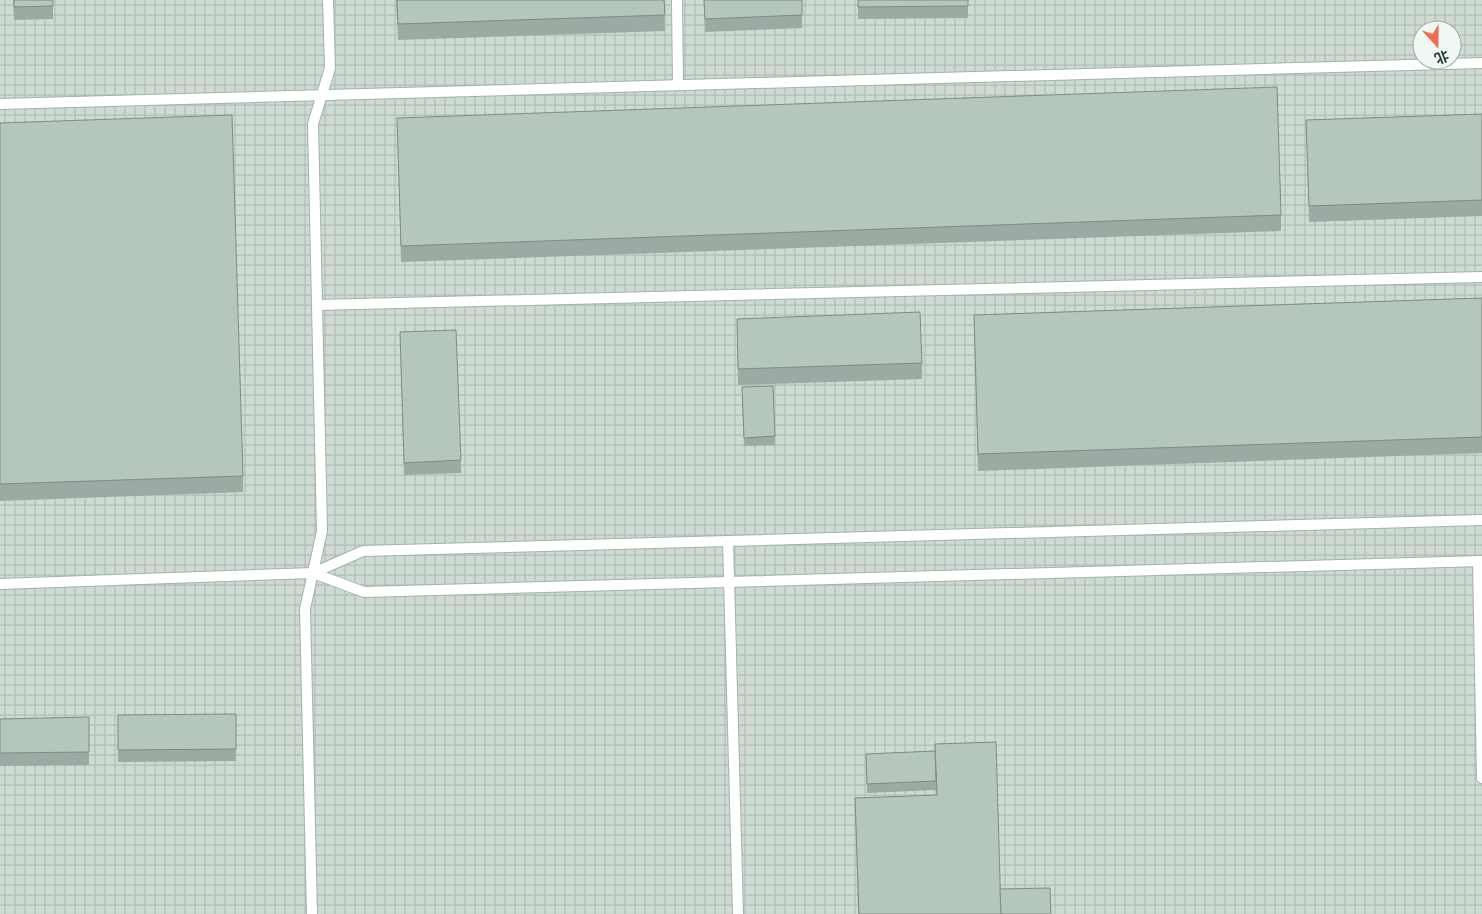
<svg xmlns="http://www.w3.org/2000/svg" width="1482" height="914" font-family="'Space Grotesk','Noto Sans SC',sans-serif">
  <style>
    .industrial { fill: url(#industrial-grid); fill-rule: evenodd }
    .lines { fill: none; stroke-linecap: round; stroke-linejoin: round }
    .lane-casing { stroke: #a3b3ab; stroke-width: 12 }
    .lane { stroke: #fff; stroke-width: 10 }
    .wall { fill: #9caaa3 }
    .building { fill: #b5c6bd; stroke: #7f8b84 }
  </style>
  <defs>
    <pattern id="industrial-grid" width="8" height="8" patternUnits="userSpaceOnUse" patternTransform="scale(1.25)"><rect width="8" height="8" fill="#cedbd3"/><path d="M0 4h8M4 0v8" fill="none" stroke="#b1bdb6"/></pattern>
  </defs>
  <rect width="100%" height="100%" fill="#e0ebe5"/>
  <!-- industrial -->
  <path class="industrial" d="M0 0H1482V914H0ZM1422 30H1452V60H1422Z"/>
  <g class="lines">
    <defs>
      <g id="lane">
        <polyline points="677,0 678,85"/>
        <polyline points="0,104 1482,63"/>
        <polyline points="317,305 1482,277"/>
        <polyline points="1482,520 363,551 313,573 364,592 1482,561"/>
        <polyline points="728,541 738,914"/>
        <polyline points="1478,561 1482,778"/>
        <polyline points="0,584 313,573"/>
        <polyline points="312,914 305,609 322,531 313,124 330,68 328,0"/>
      </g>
    </defs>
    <!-- lane casing -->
    <use href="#lane" class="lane-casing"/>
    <!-- lane -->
    <use href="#lane" class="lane"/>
  </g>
  <!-- wall -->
  <g class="wall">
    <polygon points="13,0 53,0 53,19 14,20"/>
    <polygon points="396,0 664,0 665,31 398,40"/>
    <polygon points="704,0 802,0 802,28 705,32"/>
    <polygon points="858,0 968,0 968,18 858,19"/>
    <polygon points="1482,114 1482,216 1309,222 1306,120"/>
    <polygon points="397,118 1281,215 1281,231 401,262"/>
    <polygon points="0,123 243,476 243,492 0,501"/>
    <polygon points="1482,298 1482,453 978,471 974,315"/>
    <polygon points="737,319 922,363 922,379 738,385"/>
    <polygon points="400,332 461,460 461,473 404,475"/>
    <polygon points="773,386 775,445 744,446 742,396"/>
    <polygon points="236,714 236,761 118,762 118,715"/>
    <polygon points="89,717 89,765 0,766 0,719"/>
    <polygon points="935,751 1000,889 1051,914 858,914 855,798 936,795 936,789 936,790 867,793 866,754"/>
  </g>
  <!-- building -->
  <g class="building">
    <polygon points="14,0 53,0 53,6 14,7"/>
    <polygon points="397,0 664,0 665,15 398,24"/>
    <polygon points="704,0 802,0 802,15 705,19"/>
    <polygon points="858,0 968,0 968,6 858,7"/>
    <polygon points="1277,87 1281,215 401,246 397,118"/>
    <polygon points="1482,114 1482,200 1309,206 1306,120"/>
    <polygon points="232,115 243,476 0,484 0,123"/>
    <polygon points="1482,298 1482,437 978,454 974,315"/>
    <polygon points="920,312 922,363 738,369 737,319"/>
    <polygon points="456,330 461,460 404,463 400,332"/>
    <polygon points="773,386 775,436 744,438 742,387"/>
    <polygon points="236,714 236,749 118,750 118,715"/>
    <polygon points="89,717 89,752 0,753 0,719"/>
    <polygon points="996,742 1001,914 859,914 855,798 937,795 935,744"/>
    <polygon points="935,751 936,781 867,784 866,754"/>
    <polygon points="1050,888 1051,914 1001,914 1000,889"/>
  </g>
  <!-- north arrow -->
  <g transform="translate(1437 45) rotate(159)"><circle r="24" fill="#f0f8f3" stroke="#9daca5"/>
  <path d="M0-4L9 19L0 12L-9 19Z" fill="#f46b54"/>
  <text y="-8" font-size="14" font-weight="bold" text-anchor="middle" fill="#203b31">北</text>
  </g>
</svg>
